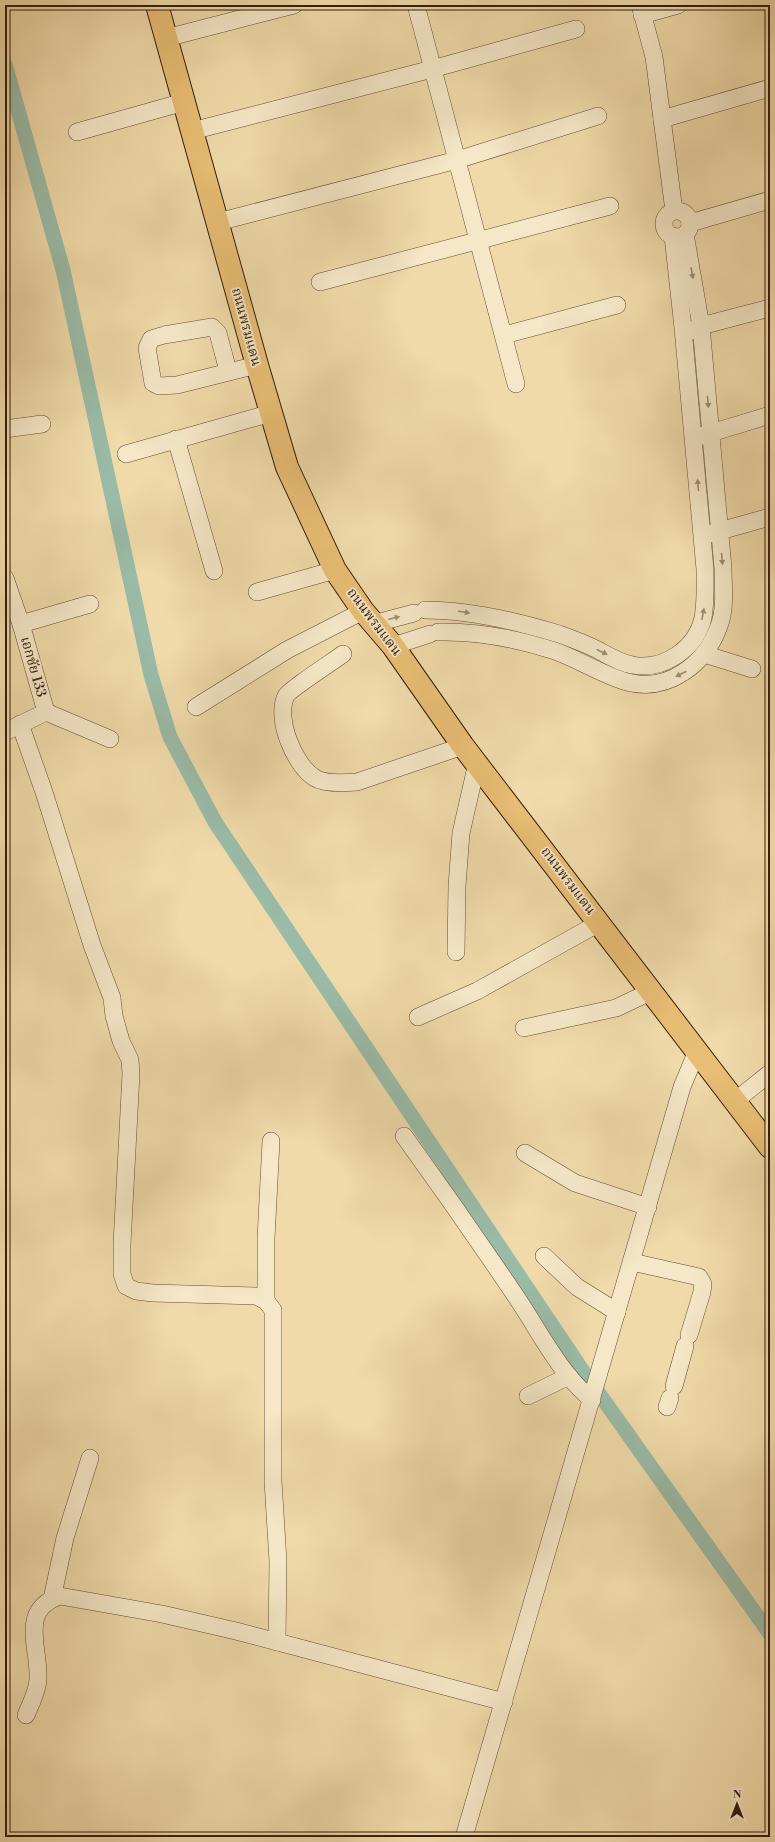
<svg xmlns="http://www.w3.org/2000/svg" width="775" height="1842" font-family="'Libre Bodoni','Noto Serif Thai',serif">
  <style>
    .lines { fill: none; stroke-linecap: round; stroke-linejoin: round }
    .canal { stroke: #9abba7; stroke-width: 15 }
    .minor-casing { stroke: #634c36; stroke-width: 18 }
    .major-casing { stroke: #341d0f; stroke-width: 24 }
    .minor { stroke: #f5e7c7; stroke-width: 17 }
    .major { stroke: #e8bd74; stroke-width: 22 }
    .oneway { fill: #9e8c74 }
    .labels { text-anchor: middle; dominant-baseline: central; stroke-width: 3.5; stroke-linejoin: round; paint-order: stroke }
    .street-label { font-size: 14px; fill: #341d0f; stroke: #f5e7c7 }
  </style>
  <rect width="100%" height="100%" fill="#f0daa9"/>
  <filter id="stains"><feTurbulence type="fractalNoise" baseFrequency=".005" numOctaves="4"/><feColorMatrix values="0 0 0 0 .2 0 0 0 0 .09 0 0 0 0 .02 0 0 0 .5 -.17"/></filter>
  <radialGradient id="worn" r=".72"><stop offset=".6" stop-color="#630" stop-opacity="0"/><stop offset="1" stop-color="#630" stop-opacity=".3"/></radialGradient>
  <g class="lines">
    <!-- canal -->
    <polyline class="canal" points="5,64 63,270 151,675 170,737 215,822 578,1364 770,1634"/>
    <defs>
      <g id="minor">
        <polyline points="416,5 516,384"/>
        <polyline points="640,5 654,57 674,211"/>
        <polyline points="642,15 678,5"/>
        <polyline points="166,38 294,5"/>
        <polyline points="662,119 770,88"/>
        <polyline points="192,131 432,69 576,29"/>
        <polyline points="77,132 184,102"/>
        <circle cx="677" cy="224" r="13"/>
        <polyline points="218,222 457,160 598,116"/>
        <polyline points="690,223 770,200"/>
        <polyline points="320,282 610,206"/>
        <polyline points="691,331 701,326 770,308"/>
        <polyline points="504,335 617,305"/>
        <polyline points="228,371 218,333 212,327 164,335 151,339 147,348 153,383 159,386 177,385 257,365"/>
        <polyline points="5,429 42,424"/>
        <polyline points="701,436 770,415"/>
        <polyline points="176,439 214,571"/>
        <polyline points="126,454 271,413"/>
        <polyline points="709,534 770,517"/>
        <polyline points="5,578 21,624 46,712"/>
        <polyline points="257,592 335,570"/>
        <path d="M425 610C470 610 516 621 559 634 573 639 586 644 598 650 609 656 620 663 632 665 663 671 696 649 703 618 706 602 705 585 705 569L683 328 673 236"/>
        <polyline points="21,624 90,604"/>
        <polyline points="373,624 414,613"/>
        <path d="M438 632C477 631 518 639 555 651 580 660 602 675 627 682 669 693 706 663 719 626 726 608 723 587 723 568L701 326 685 234"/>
        <polyline points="393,646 430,634"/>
        <path d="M343 654C335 660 289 690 286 696 275 718 294 765 315 778 325 784 345 783 357 782L463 746"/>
        <polyline points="704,654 752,669"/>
        <polyline points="196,707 287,650 363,611"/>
        <polyline points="46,712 110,739"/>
        <polyline points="20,724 44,792 92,945 112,998 114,1016 121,1041 130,1060 131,1074 122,1244 122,1274 126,1286 136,1291 153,1293 256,1296 266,1301 273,1310 273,1481 278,1561 277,1642"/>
        <polyline points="5,732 46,712"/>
        <polyline points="456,952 457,886 461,833 477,763"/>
        <polyline points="418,1017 477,991 599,923"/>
        <polyline points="524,1028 616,1008 652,991"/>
        <polyline points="735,1101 770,1073"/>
        <path d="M404 1136C443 1190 480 1243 517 1298 541 1334 559 1372 592 1400"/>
        <polyline points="525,1153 575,1183 648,1207"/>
        <polyline points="544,1256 577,1287 617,1312"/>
        <polyline points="632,1262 699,1277 703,1284 702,1292 689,1335"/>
        <polyline points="266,1301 266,1239 271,1141"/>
        <polyline points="674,1386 685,1346"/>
        <polyline points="528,1396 569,1376"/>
        <polyline points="667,1407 670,1398"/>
        <polyline points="52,1599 65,1538 90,1458"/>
        <path d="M26 1715C31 1704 37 1692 38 1680 40 1648 18 1610 60 1596L162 1614 236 1631 504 1702"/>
        <polyline points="464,1837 682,1087 697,1051"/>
      </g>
      <polyline id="major" points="157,5 257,365 287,467 335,570 363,611 393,646 463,746 770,1147"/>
    </defs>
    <!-- minor casing -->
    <use href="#minor" class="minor-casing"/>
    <!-- major casing -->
    <use href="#major" class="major-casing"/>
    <!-- minor -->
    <use href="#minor" class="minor"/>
    <!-- major -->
    <use href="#major" class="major"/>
  </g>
  <!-- one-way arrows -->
  <defs><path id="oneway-solid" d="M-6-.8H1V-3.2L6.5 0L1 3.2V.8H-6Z"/></defs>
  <g class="oneway">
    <use href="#oneway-solid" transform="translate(692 273) rotate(80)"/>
    <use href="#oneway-solid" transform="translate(708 402) rotate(85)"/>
    <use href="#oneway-solid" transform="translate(698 485) rotate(-95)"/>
    <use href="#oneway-solid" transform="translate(722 559) rotate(85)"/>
    <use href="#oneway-solid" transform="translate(464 612) rotate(10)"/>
    <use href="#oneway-solid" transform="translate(703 614) rotate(-79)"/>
    <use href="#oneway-solid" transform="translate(394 618) rotate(-15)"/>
    <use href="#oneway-solid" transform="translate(602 652) rotate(26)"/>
    <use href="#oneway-solid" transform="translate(681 674) rotate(153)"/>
  </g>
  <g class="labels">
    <!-- street labels -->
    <g class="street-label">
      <text transform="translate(246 327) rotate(75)">ถนนพรมแดน</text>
      <text transform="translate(374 622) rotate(53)">ถนนพรมแดน</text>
      <text transform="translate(33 667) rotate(74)">เอกชัย 133</text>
      <text transform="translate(568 881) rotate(53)">ถนนพรมแดน</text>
    </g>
  </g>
  <!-- margin -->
  <rect width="775" height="1842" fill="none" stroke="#f0daa9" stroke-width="20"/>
  <rect x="6" y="6" width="763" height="1830" fill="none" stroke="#341d0f" stroke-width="2"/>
  <rect x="10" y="10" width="755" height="1822" fill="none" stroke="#341d0f"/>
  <!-- north arrow -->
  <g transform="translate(737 1804)" stroke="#f5e7c7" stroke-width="3" paint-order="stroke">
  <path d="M0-3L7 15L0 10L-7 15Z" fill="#341d0f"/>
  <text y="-6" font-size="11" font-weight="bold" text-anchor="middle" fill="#341d0f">N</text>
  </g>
  <rect width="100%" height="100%" filter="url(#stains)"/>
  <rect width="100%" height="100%" fill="url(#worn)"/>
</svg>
